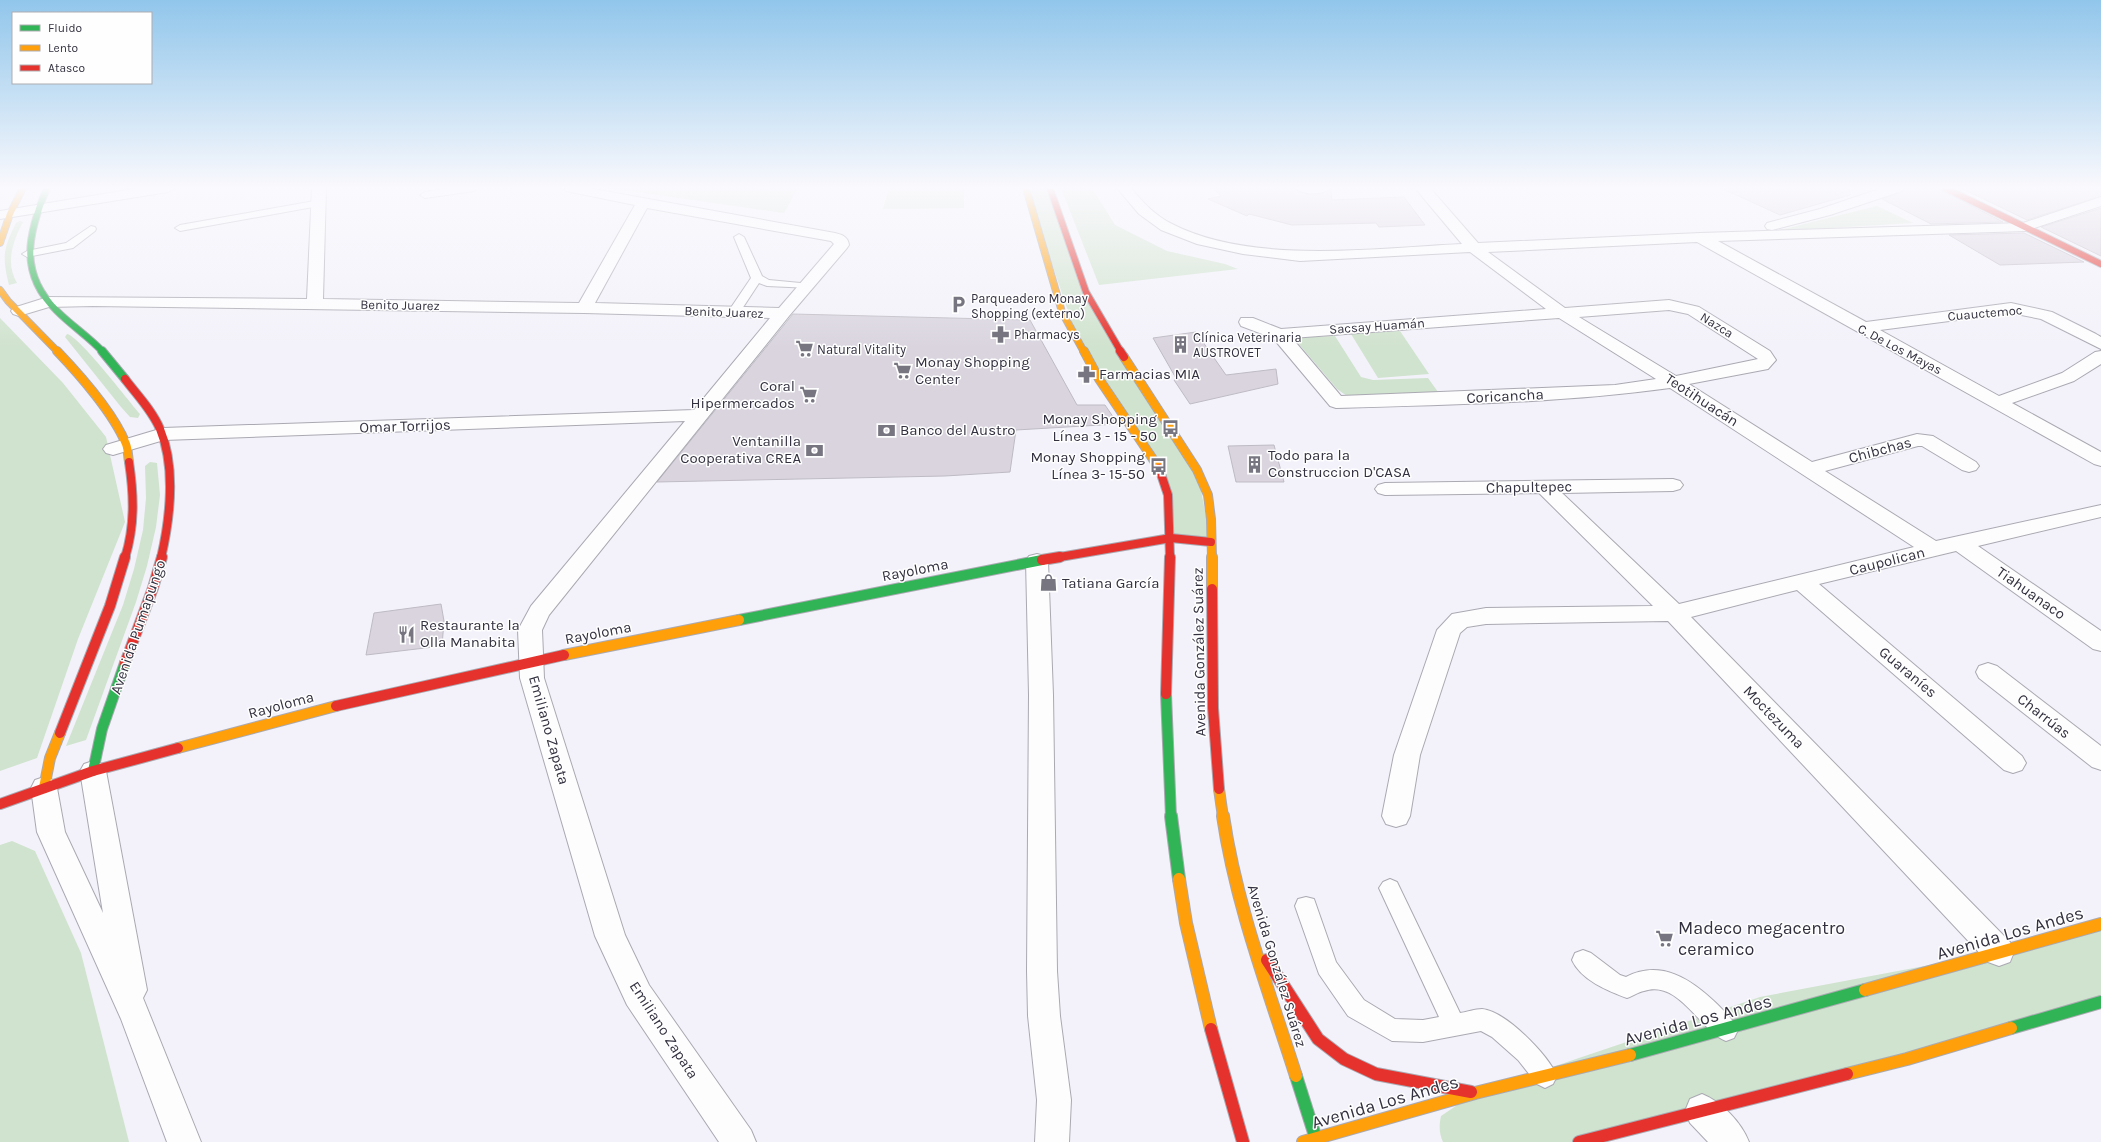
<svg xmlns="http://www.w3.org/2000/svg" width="2101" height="1142" font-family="Karla,sans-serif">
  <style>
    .green { fill: #d0e3ce }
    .building { fill: #d9d4de; stroke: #bfbbc4 }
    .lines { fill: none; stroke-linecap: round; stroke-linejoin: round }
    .lane-casing { stroke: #aaa9b2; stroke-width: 2 }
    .street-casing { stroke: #aaa9b2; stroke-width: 2 }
    .fast-far3-casing { stroke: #aaa9b2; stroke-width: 8 }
    .fast-far2-casing { stroke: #aaa9b2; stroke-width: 10 }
    .fast-far1-casing { stroke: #aaa9b2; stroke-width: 12 }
    .fast-casing { stroke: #aaa9b2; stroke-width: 14 }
    .slow-far3-casing { stroke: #aaa9b2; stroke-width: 8 }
    .slow-far2-casing { stroke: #aaa9b2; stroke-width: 10 }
    .slow-far1-casing { stroke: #aaa9b2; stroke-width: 12 }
    .slow-casing { stroke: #aaa9b2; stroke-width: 14 }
    .jam-far3-casing { stroke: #aaa9b2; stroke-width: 8 }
    .jam-far2-casing { stroke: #aaa9b2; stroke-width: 10 }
    .jam-far1-casing { stroke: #aaa9b2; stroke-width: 12 }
    .jam-casing { stroke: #aaa9b2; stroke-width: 14 }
    .lane { fill: #fdfdfe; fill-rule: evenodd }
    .street { fill: #fdfdfe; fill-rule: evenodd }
    .fast-far3 { stroke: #30b455; stroke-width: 6 }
    .fast-far2 { stroke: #30b455; stroke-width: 8 }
    .fast-far1 { stroke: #30b455; stroke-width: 10 }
    .fast { stroke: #30b455; stroke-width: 12 }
    .slow-far3 { stroke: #ff9f0a; stroke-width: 6 }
    .slow-far2 { stroke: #ff9f0a; stroke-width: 8 }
    .slow-far1 { stroke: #ff9f0a; stroke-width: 10 }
    .slow { stroke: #ff9f0a; stroke-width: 12 }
    .jam-far3 { stroke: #e5322d; stroke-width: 6 }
    .jam-far2 { stroke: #e5322d; stroke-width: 8 }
    .jam-far1 { stroke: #e5322d; stroke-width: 10 }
    .jam { stroke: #e5322d; stroke-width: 12 }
    .labels { text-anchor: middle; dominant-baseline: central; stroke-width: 3; stroke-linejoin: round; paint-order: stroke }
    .far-poi-label { font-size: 13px; fill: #33313f; stroke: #fefefe; text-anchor: start }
    .far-street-label { font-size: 13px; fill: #33313f; stroke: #fefefe }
    .poi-label { font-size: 15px; fill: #33313f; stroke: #fefefe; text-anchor: start }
    .street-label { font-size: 15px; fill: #33313f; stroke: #fefefe }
    .near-poi-label { font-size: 18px; fill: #33313f; stroke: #fefefe; text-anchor: start }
    .near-street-label { font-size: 18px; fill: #33313f; stroke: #fefefe }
  </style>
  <rect width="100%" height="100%" fill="#f3f2fa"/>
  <!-- green -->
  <g class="green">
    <polygon points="610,188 798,188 784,213"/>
    <polygon points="889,188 964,188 964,208 883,209"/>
    <polygon points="1026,188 1050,188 1086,292 1197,470 1211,542 1171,538 1168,495 1080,346"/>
    <polygon points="1061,188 1092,188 1115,225 1167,251 1225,264 1238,269 1099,285"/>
    <polygon points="1877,206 1913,223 1776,231"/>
    <path d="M20 221 23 222C13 241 5 263 17 283L9 285C2 257 3 249 16 223Z"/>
    <polygon points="0,318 63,383 106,437 125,522 78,639 37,758 0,771"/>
    <polygon points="1399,331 1400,331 1429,374 1378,378 1351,334"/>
    <path d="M67 334C79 336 128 400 140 414L138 418 130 417 121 407 65 337Z"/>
    <polygon points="1335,336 1361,377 1373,380 1428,378 1438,392 1347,396 1337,389 1298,343 1302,337"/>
    <polygon points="150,462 157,463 160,495 156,527 147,566 136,602 86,740 66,746 123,605 134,569 143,530 146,498 145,466"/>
    <polygon points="12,841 35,851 81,953 129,1142 0,1142 0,845"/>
    <path d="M2101 919V1002L1579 1142H1443C1439 1133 1439 1126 1441 1116L1475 1093 1760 997 1999 952Z"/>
  </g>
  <!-- building -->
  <g class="building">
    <polygon points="1213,188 1295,188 1302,193 1313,195 1323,193 1331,189 1332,200 1404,197 1425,225 1379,227 1376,223 1292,225 1249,214 1247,216 1208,199 1221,196"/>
    <polygon points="1721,188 1849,188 1850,195 1780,215"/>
    <polygon points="1905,188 1937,188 2003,222 1931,224 1882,199 1902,192"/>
    <polygon points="1961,188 2101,188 2101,196 2027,220"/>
    <polygon points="2101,208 2101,256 2041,227"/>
    <polygon points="2024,233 2084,262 2000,265 1949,235"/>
    <polygon points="793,314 1030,320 1077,405 1105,405 1118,424 1016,430 1010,472 945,476 657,482"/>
    <polygon points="1196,332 1226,375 1276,369 1278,384 1190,404 1174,380 1177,380 1153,338"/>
    <polygon points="1274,445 1284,482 1236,482 1228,446"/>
    <polygon points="441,604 444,621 442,646 366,655 374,613"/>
  </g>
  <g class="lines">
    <defs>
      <g id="lane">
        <polygon points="450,188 479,188 474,191 425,198 420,195 425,192"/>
        <polygon points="320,200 325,203 324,205 180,231 175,228 180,225"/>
        <polygon points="91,226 95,227 96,229 95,231 73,248 27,257 22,254 27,251 66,243"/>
        <polygon points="739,234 744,237 762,276 769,280 811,284 813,286 811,288 767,286 759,283 738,315 730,315 728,312 751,278 734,237"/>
        <path d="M1390 879 1397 882 1460 1013C1467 1012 1475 1009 1482 1009 1506 1011 1548 1055 1557 1076L1553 1084 1545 1088 1537 1084 1518 1060 1492 1037 1481 1031 1423 1042 1392 1041 1348 1016 1319 974 1295 906 1298 899 1306 897 1314 899 1336 962 1364 1000 1395 1019 1423 1020 1439 1017 1379 888 1383 882Z"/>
        <path d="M1583 950 1591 953 1620 975 1626 977C1661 959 1691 979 1717 1004 1725 1012 1733 1019 1738 1030L1734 1038 1726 1041C1700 1031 1679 979 1644 991 1638 992 1633 996 1627 998 1608 991 1581 980 1572 960L1575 953Z"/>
      </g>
      <g id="street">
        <polygon points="140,188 175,188 168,192 0,219 0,211"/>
        <path d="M312 188H326L323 299 579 303 635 205 566 191 564 188H588L835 233C843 235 848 237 849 245L847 248 789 316 549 615 542 630 544 678 625 935 649 985 751 1130 756 1142H719L627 1005 595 936 520 678 518 630 531 606 685 421 164 440 113 455 106 453 103 449 106 445 163 428 694 410 770 318 584 313 93 306 49 307 19 316 13 314 11 311 13 308 48 297 307 299ZM647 208 831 241 834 244 779 308 595 303Z"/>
        <path d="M1117 188H1131C1143 203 1156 216 1172 224 1252 265 1375 248 1462 244L1415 188H1430L1478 243 1700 233 2023 223 2101 197V206L2025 231 1718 241 1866 322 2011 303 2052 312 2096 334 2101 337V349L2041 319 2011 313 1880 330 1999 396 2062 373 2095 352 2101 351V364L2074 381 2012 403 2101 452V466L2094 464 1697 242 1488 252 1565 308 1669 300 1699 307 1770 351 1776 360 1768 369 1689 384 1812 462 1917 434 1933 436 1976 462 1979 466 1976 470 1969 472 1962 470 1922 446H1918L1825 471 1936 541 2101 505V517L1978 546 2101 631V651L2093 649 1956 551 1819 584 2022 756 2026 763 2022 770 2013 773 2004 770 1797 590 1691 617 2010 942 2014 952 2010 962 1999 966 1988 962 1668 621 1486 624 1467 627 1460 633 1420 755 1410 816 1406 824 1396 827 1386 824 1382 816 1394 755 1437 630 1452 614 1486 608 1653 606 1539 493 1385 495 1378 493 1375 489 1378 485 1385 483 1673 479 1680 481 1683 485 1680 489 1673 491 1562 493 1679 604 1914 547 1670 388C1560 403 1447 405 1336 408L1330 406 1273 338 1241 326 1239 322 1241 318H1253L1281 329 1546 309 1470 252 1300 261 1243 254 1197 244 1161 230 1139 214ZM1669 310 1688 314 1758 359 1676 376 1579 317ZM1559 318 1656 379 1615 385 1341 396 1292 338Z"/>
        <path d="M1296 188H1330C1324 195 1302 195 1296 188Z"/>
        <polygon points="1882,188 1904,188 1902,191 1830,215 1772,230 1767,229 1765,226 1767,223 1820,209"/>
        <polygon points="1037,554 1045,556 1048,561 1053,695 1057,971 1060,1016 1071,1100 1069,1142 1035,1142 1037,1100 1028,1016 1027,971 1029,695 1026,561 1029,556"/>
        <polygon points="1988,663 1997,666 2101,746 2101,770 2092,767 1979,678 1976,672 1979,666"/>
        <polygon points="93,761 102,764 106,771 147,990 143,998 201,1142 167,1142 121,1019 37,832 31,788 35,780 44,777 53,780 57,788 65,832 103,913 80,771 84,764"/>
        <path d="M1702 1094C1722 1102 1741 1122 1749 1142H1708L1690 1123 1685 1111 1690 1099Z"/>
      </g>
      <path id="fast-far3" d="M47 188C28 233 18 273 57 311 72 326 89 337 103 352"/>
      <polyline id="fast-far2" points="102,351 125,379"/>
      <g id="fast-far1">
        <polyline points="739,620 1042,560"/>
        <polyline points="1166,694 1171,817"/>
        <polyline points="93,771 102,729 125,663"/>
      </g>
      <g id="fast">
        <polyline points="1171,816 1179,879"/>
        <polyline points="2011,1028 2101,1002"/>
        <polyline points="1630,1055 1865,990"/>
        <polyline points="1296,1076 1317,1142"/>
      </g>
      <g id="slow-far3">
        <polyline points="1026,188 1062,312 1084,352"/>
        <polyline points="0,243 10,214 23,188"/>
        <polyline points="0,290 8,301 58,352"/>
      </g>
      <g id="slow-far2">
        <path d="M57 351C79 374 114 414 126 444 128 449 128 456 129 462"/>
        <polyline points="1084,351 1099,379 1159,468"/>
        <polyline points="1124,357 1197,470 1208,495 1211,519 1212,558"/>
      </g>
      <g id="slow-far1">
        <polyline points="1212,557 1212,589"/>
        <polyline points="564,655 739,620"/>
        <polyline points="178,748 336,706"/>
        <polyline points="44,788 50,758 60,733"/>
        <polyline points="1219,789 1223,817"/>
      </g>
      <g id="slow">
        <path d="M1223 816C1236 905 1269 991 1296 1076"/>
        <polyline points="1179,879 1186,923 1211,1029"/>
        <polyline points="1865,990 2101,924"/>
        <polyline points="1847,1074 1907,1059 2011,1028"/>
        <polyline points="1303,1142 1475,1093 1630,1055"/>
      </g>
      <g id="jam-far3">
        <polyline points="1050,188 1086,292 1121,352"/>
        <polyline points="1945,188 2101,264"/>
      </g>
      <g id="jam-far2">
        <polyline points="1120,351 1124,357"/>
        <path d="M125 379C137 395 152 410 160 429 176 467 170 519 161 558"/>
        <polyline points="1159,468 1168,495 1170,558"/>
        <path d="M125 558C135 525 134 496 129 462"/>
        <polyline points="1054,558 1171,538 1211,542"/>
      </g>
      <g id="jam-far1">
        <polyline points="1042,560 1060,557"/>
        <polyline points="1212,589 1213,708 1219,789"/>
        <polyline points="125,663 153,588 162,557"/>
        <polyline points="1166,694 1170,557"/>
        <polyline points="336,706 564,655"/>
        <polyline points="60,733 110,606 125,557"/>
        <polyline points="0,804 93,771 178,748"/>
      </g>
      <g id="jam">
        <polyline points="1267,960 1318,1039 1344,1059 1376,1074 1471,1092"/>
        <polyline points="1211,1029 1243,1142"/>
        <polyline points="1579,1142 1847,1074"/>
      </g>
    </defs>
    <!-- lane casing -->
    <use href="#lane" class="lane-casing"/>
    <!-- street casing -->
    <use href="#street" class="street-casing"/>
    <!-- fast-far3 casing -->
    <use href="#fast-far3" class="fast-far3-casing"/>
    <!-- fast-far2 casing -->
    <use href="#fast-far2" class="fast-far2-casing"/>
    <!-- fast-far1 casing -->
    <use href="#fast-far1" class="fast-far1-casing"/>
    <!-- fast casing -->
    <use href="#fast" class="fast-casing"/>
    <!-- slow-far3 casing -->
    <use href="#slow-far3" class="slow-far3-casing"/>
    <!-- slow-far2 casing -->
    <use href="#slow-far2" class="slow-far2-casing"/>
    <!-- slow-far1 casing -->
    <use href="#slow-far1" class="slow-far1-casing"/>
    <!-- slow casing -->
    <use href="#slow" class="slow-casing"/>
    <!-- jam-far3 casing -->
    <use href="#jam-far3" class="jam-far3-casing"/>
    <!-- jam-far2 casing -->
    <use href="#jam-far2" class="jam-far2-casing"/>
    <!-- jam-far1 casing -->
    <use href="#jam-far1" class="jam-far1-casing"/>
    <!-- jam casing -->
    <use href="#jam" class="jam-casing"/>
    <!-- lane -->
    <use href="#lane" class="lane"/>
    <!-- street -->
    <use href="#street" class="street"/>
    <!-- fast-far3 -->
    <use href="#fast-far3" class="fast-far3"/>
    <!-- fast-far2 -->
    <use href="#fast-far2" class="fast-far2"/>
    <!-- fast-far1 -->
    <use href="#fast-far1" class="fast-far1"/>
    <!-- fast -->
    <use href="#fast" class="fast"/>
    <!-- slow-far3 -->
    <use href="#slow-far3" class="slow-far3"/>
    <!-- slow-far2 -->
    <use href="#slow-far2" class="slow-far2"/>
    <!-- slow-far1 -->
    <use href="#slow-far1" class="slow-far1"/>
    <!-- slow -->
    <use href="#slow" class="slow"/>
    <!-- jam-far3 -->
    <use href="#jam-far3" class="jam-far3"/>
    <!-- jam-far2 -->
    <use href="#jam-far2" class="jam-far2"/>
    <!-- jam-far1 -->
    <use href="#jam-far1" class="jam-far1"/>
    <!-- jam -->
    <use href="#jam" class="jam"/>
  </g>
  <!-- sky -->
  <linearGradient id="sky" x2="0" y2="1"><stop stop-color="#91c6eb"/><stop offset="0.54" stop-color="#faf9fd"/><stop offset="1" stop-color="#faf9fd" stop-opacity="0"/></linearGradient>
  <rect width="2101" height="348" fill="url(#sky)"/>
  <!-- icons -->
  <defs>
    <symbol id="parking-bare" viewBox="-9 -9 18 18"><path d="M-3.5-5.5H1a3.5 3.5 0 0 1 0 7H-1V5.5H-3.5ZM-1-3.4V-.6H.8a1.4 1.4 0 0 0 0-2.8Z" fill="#767580" stroke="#fefefe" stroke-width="2.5" paint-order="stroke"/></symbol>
    <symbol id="pharmacy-bare" viewBox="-9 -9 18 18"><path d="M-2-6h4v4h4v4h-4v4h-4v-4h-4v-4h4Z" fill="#767580" stroke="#fefefe" stroke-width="2.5" paint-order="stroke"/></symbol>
    <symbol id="building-bare" viewBox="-9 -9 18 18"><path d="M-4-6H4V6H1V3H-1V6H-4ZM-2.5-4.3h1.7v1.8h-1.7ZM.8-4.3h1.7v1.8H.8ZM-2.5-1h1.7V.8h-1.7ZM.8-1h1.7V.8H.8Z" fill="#767580" stroke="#fefefe" stroke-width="2.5" paint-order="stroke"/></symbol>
    <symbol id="supermarket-bare" viewBox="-9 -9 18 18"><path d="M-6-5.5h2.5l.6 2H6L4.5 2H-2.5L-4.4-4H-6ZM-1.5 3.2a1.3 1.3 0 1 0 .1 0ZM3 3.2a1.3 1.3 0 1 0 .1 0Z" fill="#767580" stroke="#fefefe" stroke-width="2.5" paint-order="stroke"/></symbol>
    <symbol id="bus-bare" viewBox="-9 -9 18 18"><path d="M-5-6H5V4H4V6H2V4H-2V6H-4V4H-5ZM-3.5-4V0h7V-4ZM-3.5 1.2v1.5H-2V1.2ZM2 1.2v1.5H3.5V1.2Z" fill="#767580" stroke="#fefefe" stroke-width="2.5" paint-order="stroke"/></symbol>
    <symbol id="bank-bare" viewBox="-9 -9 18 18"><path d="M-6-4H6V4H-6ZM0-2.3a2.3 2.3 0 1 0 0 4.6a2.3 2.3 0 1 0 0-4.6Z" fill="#767580" stroke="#fefefe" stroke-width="2.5" paint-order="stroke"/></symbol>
    <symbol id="shop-bare" viewBox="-9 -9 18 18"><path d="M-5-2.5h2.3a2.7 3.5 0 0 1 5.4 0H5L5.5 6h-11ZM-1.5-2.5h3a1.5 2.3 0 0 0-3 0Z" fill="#767580" stroke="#fefefe" stroke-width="2.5" paint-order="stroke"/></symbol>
    <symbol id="restaurant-bare" viewBox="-9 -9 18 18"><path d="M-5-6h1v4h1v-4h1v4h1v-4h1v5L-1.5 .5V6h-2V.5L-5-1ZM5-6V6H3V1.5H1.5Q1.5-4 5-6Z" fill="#767580" stroke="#fefefe" stroke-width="2.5" paint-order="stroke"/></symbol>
  </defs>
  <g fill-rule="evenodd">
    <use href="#parking-bare" x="946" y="292" width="25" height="25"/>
    <use href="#pharmacy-bare" x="988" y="322" width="25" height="25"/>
    <use href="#building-bare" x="1168" y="332" width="25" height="25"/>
    <use href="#supermarket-bare" x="792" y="336" width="25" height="25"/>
    <use href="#supermarket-bare" x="890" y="358" width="25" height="25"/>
    <use href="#pharmacy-bare" x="1074" y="362" width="25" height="25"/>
    <use href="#supermarket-bare" x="796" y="382" width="25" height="25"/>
    <use href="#bus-bare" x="1158" y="416" width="25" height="25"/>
    <use href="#bank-bare" x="874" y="418" width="25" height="25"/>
    <use href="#bank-bare" x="802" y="438" width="25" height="25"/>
    <use href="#building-bare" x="1242" y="452" width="25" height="25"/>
    <use href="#bus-bare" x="1146" y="454" width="25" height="25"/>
    <use href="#shop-bare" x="1036" y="570" width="25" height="25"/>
    <use href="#restaurant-bare" x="394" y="622" width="25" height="25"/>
    <use href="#supermarket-bare" x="1652" y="926" width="25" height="25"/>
  </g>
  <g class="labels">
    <!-- far-poi labels -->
    <g class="far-poi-label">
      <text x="971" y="298">Parqueadero Monay<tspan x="971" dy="15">Shopping (externo)</tspan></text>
      <text x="1014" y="334">Pharmacys</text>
      <text x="1193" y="337">Clínica Veterinaria<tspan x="1193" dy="15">AUSTROVET</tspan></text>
      <text x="817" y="349">Natural Vitality</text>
    </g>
    <!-- far-street labels -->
    <g class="far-street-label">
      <text transform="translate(400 305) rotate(1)">Benito Juarez</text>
      <text transform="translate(724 312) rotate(2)">Benito Juarez</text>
      <text transform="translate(1985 313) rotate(-5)">Cuauctemoc</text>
      <text transform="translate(1717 325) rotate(32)">Nazca</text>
      <text transform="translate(1377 326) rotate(-4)">Sacsay Huamán</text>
      <text transform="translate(1900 349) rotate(28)">C. De Los Mayas</text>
    </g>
    <!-- poi labels -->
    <g class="poi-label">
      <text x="915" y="362">Monay Shopping<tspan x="915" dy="17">Center</tspan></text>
      <text x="1099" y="374">Farmacias MIA</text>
      <text x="795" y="386" text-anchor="end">Coral<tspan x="795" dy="17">Hipermercados</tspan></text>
      <text x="1157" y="419" text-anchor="end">Monay Shopping<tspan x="1157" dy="17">Línea 3 - 15 - 50</tspan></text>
      <text x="900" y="430">Banco del Austro</text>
      <text x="801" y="441" text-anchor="end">Ventanilla<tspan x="801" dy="17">Cooperativa CREA</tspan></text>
      <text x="1268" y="455">Todo para la<tspan x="1268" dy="17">Construccion D'CASA</tspan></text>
      <text x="1145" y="457" text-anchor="end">Monay Shopping<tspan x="1145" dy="17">Línea 3- 15-50</tspan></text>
      <text x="1062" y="583">Tatiana García</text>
      <text x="420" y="625">Restaurante la<tspan x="420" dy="17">Olla Manabita</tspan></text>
    </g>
    <!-- street labels -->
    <g class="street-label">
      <text transform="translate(1505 396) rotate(-3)">Coricancha</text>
      <text transform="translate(1702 400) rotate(33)">Teotihuacán</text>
      <text transform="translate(405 426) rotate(-2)">Omar Torrijos</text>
      <text transform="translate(1880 450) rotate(-15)">Chibchas</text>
      <text transform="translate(1529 487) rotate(-1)">Chapultepec</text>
      <text transform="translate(1887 561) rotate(-14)">Caupolican</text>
      <text transform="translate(915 570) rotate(-11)">Rayoloma</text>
      <text transform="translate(2031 593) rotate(35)">Tiahuanaco</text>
      <text transform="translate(138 627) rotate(-71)">Avenida Pumapungo</text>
      <text transform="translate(598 633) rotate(-11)">Rayoloma</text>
      <text transform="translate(1199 652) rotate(-91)">Avenida González Suárez</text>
      <text transform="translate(1908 672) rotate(40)">Guaraníes</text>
      <text transform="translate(281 705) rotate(-15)">Rayoloma</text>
      <text transform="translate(2044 716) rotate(38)">Charrúas</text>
      <text transform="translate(1774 717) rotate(46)">Moctezuma</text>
      <text transform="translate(549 730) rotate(74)">Emiliano Zapata</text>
      <text transform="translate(1277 966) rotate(73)">Avenida González Suárez</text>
      <text transform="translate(664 1030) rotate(57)">Emiliano Zapata</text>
    </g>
    <!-- near-poi labels -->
    <g class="near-poi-label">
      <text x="1678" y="928">Madeco megacentro<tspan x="1678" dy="21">ceramico</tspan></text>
    </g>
    <!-- near-street labels -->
    <g class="near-street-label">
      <text transform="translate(2010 933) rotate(-16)">Avenida Los Andes</text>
      <text transform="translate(1698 1020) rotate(-15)">Avenida Los Andes</text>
      <text transform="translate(1385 1102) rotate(-16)">Avenida Los Andes</text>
    </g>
  </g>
  <!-- legend -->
  <rect x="12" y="12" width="140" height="72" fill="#fefefe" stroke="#adacb2"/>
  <rect x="20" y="25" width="20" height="6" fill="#30b455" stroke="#adacb2"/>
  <text x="48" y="32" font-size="12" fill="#33313f">Fluido</text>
  <rect x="20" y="45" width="20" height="6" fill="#ff9f0a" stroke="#adacb2"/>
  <text x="48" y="52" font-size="12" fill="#33313f">Lento</text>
  <rect x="20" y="65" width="20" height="6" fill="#e5322d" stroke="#adacb2"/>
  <text x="48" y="72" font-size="12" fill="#33313f">Atasco</text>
</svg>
